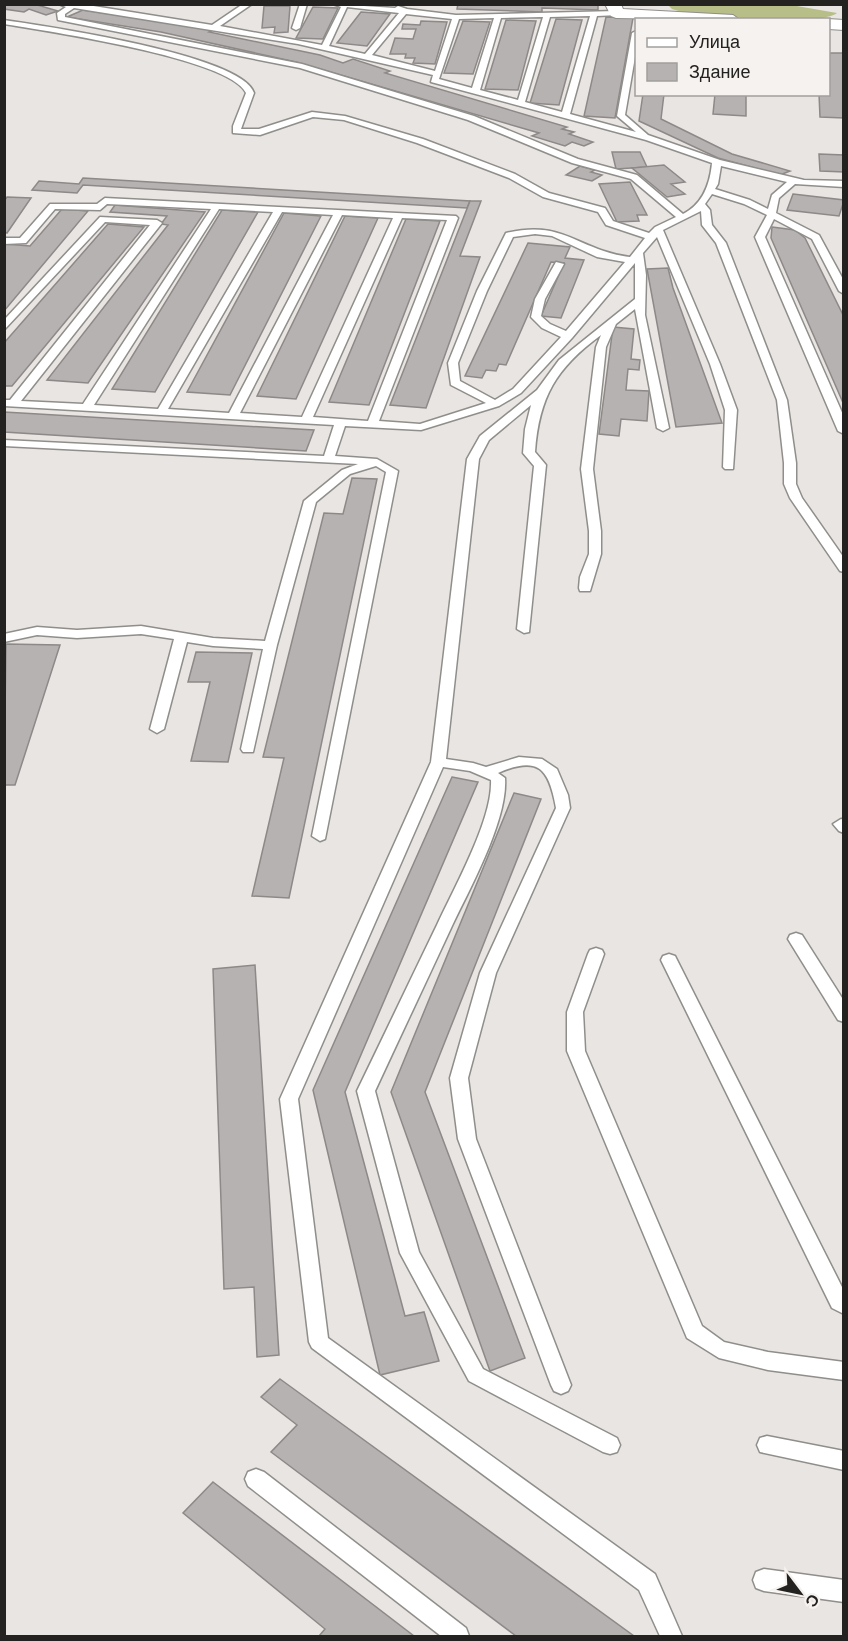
<svg xmlns="http://www.w3.org/2000/svg" width="848" height="1641" font-family="'DM Sans',sans-serif">
  <style>
    .green { fill: #b8be88 }
    .building { fill: #b7b2b2; stroke: #8d8988; stroke-width: 1.5 }
    .lines { fill: none; stroke-linecap: round; stroke-linejoin: round }
    .lane-casing { stroke: #908e8b; stroke-width: 3 }
    .street-casing { stroke: #908e8b; stroke-width: 2 }
    .lane { fill: #fff; fill-rule: evenodd }
    .street { fill: #fff; fill-rule: evenodd }
  </style>
  <rect width="100%" height="100%" fill="#e8e5e2"/>
  <!-- green -->
  <path class="green" d="M667 4 791 5 837 13C819 27 709 16 682 12L672 9Z"/>
  <!-- building -->
  <g class="building">
    <polygon points="4,4 34,4 58,11 46,15 29,9 24,12 4,9"/>
    <polygon points="458,4 598,4 598,10 542,8 542,12 457,9"/>
    <polygon points="264,6 290,6 288,32 274,33 275,27 262,28"/>
    <polygon points="313,7 338,8 323,39 296,38"/>
    <polygon points="83,10 205,28 213,30 209,32 320,55 343,63 353,59 390,71 385,73 567,127 562,129 574,132 569,134 593,142 584,146 572,142 565,146 532,136 539,133 296,62 161,32 67,17"/>
    <polygon points="361,12 390,14 367,46 337,43"/>
    <polygon points="606,17 633,18 615,118 584,116"/>
    <polygon points="556,19 582,20 559,105 530,103"/>
    <polygon points="506,20 536,21 518,90 485,89"/>
    <polygon points="421,21 447,22 435,64 413,63 415,58 405,58 406,54 390,54 395,38 413,39 416,29 402,29 403,24 420,25"/>
    <polygon points="463,21 490,22 473,74 444,73"/>
    <polygon points="828,53 844,53 844,118 820,117 819,94 828,94"/>
    <polygon points="643,94 664,94 661,119 732,154 790,171 780,175 718,158 639,121"/>
    <polygon points="715,94 746,94 746,116 713,114"/>
    <polygon points="612,152 640,152 647,167 616,169"/>
    <polygon points="819,154 844,155 844,172 820,171"/>
    <polygon points="664,165 685,182 671,184 685,194 667,197 632,168"/>
    <polygon points="580,166 595,170 591,172 602,175 592,181 566,175"/>
    <polygon points="83,178 470,201 467,208 83,185 77,193 32,190 39,181 79,184"/>
    <polygon points="630,182 647,215 637,215 639,221 617,222 599,184"/>
    <polygon points="793,194 844,200 844,201 839,216 787,210"/>
    <polygon points="7,197 31,198 7,233 4,232 4,201"/>
    <polygon points="470,201 481,201 460,256 480,257 426,408 390,405"/>
    <polygon points="115,205 205,212 88,383 47,380 168,225 161,224 167,216 110,212"/>
    <polygon points="62,209 88,211 4,311 4,244 30,246"/>
    <polygon points="222,210 258,212 155,392 112,389"/>
    <polygon points="284,213 321,216 230,395 187,392"/>
    <polygon points="345,216 378,218 296,399 257,396"/>
    <polygon points="406,219 440,221 369,405 329,402"/>
    <polygon points="108,224 144,227 12,386 4,386 4,343"/>
    <polygon points="772,227 795,230 805,238 844,317 844,405 771,238"/>
    <polygon points="528,243 570,247 565,258 584,260 561,318 541,316 564,263 551,262 506,365 499,364 496,371 486,370 482,378 465,376"/>
    <polygon points="668,268 673,288 722,423 676,427 647,269"/>
    <polygon points="613,327 634,329 631,359 640,360 639,370 628,369 626,390 649,391 647,421 621,419 619,436 599,434"/>
    <polygon points="4,412 314,430 306,451 4,432"/>
    <polygon points="352,478 377,479 289,898 252,896 284,758 263,757 324,513 343,514"/>
    <polygon points="6,644 60,645 15,785 4,785"/>
    <polygon points="196,652 252,653 228,762 191,761 210,682 188,682"/>
    <polygon points="452,777 478,782 345,1092 405,1316 424,1312 439,1361 380,1375 313,1090"/>
    <polygon points="514,793 541,799 425,1092 525,1358 490,1371 391,1092"/>
    <polygon points="255,965 279,1355 257,1357 254,1287 224,1289 213,969"/>
    <polygon points="280,1379 634,1636 516,1636 271,1452 297,1425 261,1397"/>
    <polygon points="213,1482 414,1636 319,1636 325,1629 183,1513"/>
  </g>
  <g class="lines">
    <defs>
      <g id="lane">
        <path d="M59 4H81L212 25 243 4H252L220 26 322 45 341 7 333 4 395 8 398 6 407 9 456 15 616 11 619 15 597 16 570 114 636 132 617 116 632 33 636 31V51L625 115 648 135 720 160 804 180 844 181V187L795 184 779 198 776 213 819 235 844 281V294L839 291 812 239 774 219 765 237 844 417V434L838 431 755 237 767 215 744 204 712 194 705 204 710 210 712 225 726 243 787 400 796 463V484L802 498 844 558V572L840 571 790 498 784 484V463L777 400 716 243 702 225 701 211 663 230 720 364 737 410 733 469H725L723 467 725 410 710 364 657 237 643 253 646 275 645 315 669 428 663 431 657 428 635 309 616 324 606 347 593 469 601 531V554L590 591H580L579 588 580 577 589 554V531L581 469 596 347 601 335C556 368 539 397 535 452L546 465 529 632 524 633 517 629 534 466 523 453 525 429 531 405 489 440 479 459 446 759 473 763 486 767 519 757 542 759 557 769 568 795 570 808 496 973 468 1078 476 1139 571 1385 568 1391 561 1394 554 1391 551 1385 458 1139 450 1078 480 973 556 808C549 769 539 755 498 773L505 778C508 820 470 888 451 928 426 982 400 1037 375 1091L419 1252 483 1369 617 1438 620 1445 617 1452 610 1454 603 1452 469 1381 400 1253 357 1091C384 1036 410 980 437 925 454 888 493 819 491 780L470 771 443 767 298 1099 328 1338 655 1574 682 1636H660L639 1590 312 1348 309 1342 280 1099 431 762 467 459 480 436 537 390 559 360 635 299V263L572 338 521 393 499 406 421 430 345 426 335 456 377 459 398 471 325 839 320 841 312 836 386 472 376 466 350 474 316 502 277 645 253 752H243L241 749 263 649 213 646 187 642 164 729 157 733 150 729 174 639 141 634 77 638 37 635 4 642V634L37 627 77 630 141 626 213 638 265 641 304 501 342 470 358 464 4 446V440L324 456 334 425 4 406V400H10L150 225 105 222 4 330V320L100 217 157 220 162 223 21 401 83 404 211 209 107 204 100 210 55 209 26 243 4 244V238H20L50 204H97L105 198 456 216 458 218 379 421 420 424 486 403 451 385 448 363 477 291 506 233C564 219 577 250 630 257L645 238 606 225 598 212 543 197 509 178 417 143 344 120 313 117 260 135 233 133V126L246 93C230 58 46 31 4 24V20C45 26 243 55 254 93L241 129H259L312 112 345 116 423 139 515 174 549 193 605 208 613 221 649 233 655 227 676 217 631 179 572 163 468 120 300 68 58 20 57 13 66 7ZM347 7 399 13 365 54 329 46ZM74 8 298 44 433 75 431 82 646 140 712 163C710 184 703 204 683 214L637 175 578 159 474 116 302 64 65 17V14ZM406 14 452 19 435 71 372 55ZM590 16 562 112 525 102 550 17ZM543 17 518 100 480 90 501 18ZM494 18 472 88 439 79 459 19ZM721 166 787 182 772 195 768 209 750 200 715 189 718 184ZM219 209 273 212 158 409 94 405ZM282 212 333 215 229 413 168 409ZM342 215 393 218 302 417 240 413ZM402 218 447 220 368 421 313 417ZM535 234 552 236 597 257 625 262 566 331 550 324 541 316 545 299 564 264 556 262 535 299 531 317 542 328 561 337 513 389 495 400 460 381 458 363 487 291 513 237Z"/>
        <polygon points="300,4 307,4 300,28 296,30 292,28"/>
        <polygon points="841,819 844,820 844,833 839,831 833,824"/>
        <polygon points="796,933 802,935 844,1001 844,1022 838,1020 788,939 790,935"/>
        <polygon points="596,948 602,950 604,954 583,1012 585,1051 702,1326 724,1342 768,1352 844,1362 844,1380 768,1370 719,1358 687,1338 567,1051 567,1012 588,954 590,950"/>
        <polygon points="669,954 675,956 677,960 844,1291 844,1314 832,1308 661,960 663,956"/>
        <polygon points="767,1436 844,1451 844,1470 760,1452 757,1445 760,1438"/>
        <polygon points="256,1469 264,1472 466,1628 469,1636 441,1636 248,1486 245,1479 248,1472"/>
        <polygon points="764,1569 844,1580 844,1602 764,1591 756,1588 753,1580 756,1572"/>
      </g>
      <g id="street">
        <polygon points="605,4 621,4 623,9 733,15 740,20 616,18 611,16"/>
        <polygon points="828,19 844,20 844,30 828,29"/>
      </g>
    </defs>
    <!-- lane casing -->
    <use href="#lane" class="lane-casing"/>
    <!-- street casing -->
    <use href="#street" class="street-casing"/>
    <!-- lane -->
    <use href="#lane" class="lane"/>
    <!-- street -->
    <use href="#street" class="street"/>
  </g>
  <!-- border -->
  <rect width="848" height="1641" fill="none" stroke="#232221" stroke-width="12"/>
  <!-- legend -->
  <rect x="635" y="18" width="195" height="78" fill="#f5f2ef" stroke="#a19f9d" stroke-width="1.5"/>
  <rect x="647" y="38" width="30" height="9" fill="#ffffff" stroke="#a19f9d" stroke-width="1.5"/>
  <text x="689" y="48" font-size="18" fill="#232221">Улица</text>
  <rect x="647" y="63" width="30" height="18" fill="#b7b2b2" stroke="#a19f9d" stroke-width="1.5"/>
  <text x="689" y="78" font-size="18" fill="#232221">Здание</text>
  <!-- north arrow -->
  <g transform="translate(800 1593) rotate(122)" stroke="#f5f2ef" stroke-width="4.5" paint-order="stroke">
  <path d="M0-4.5L10 22L0 15L-10 22Z" fill="#232221"/>
  <text y="-9" font-size="16" font-weight="bold" text-anchor="middle" fill="#232221">С</text>
  </g>
</svg>
